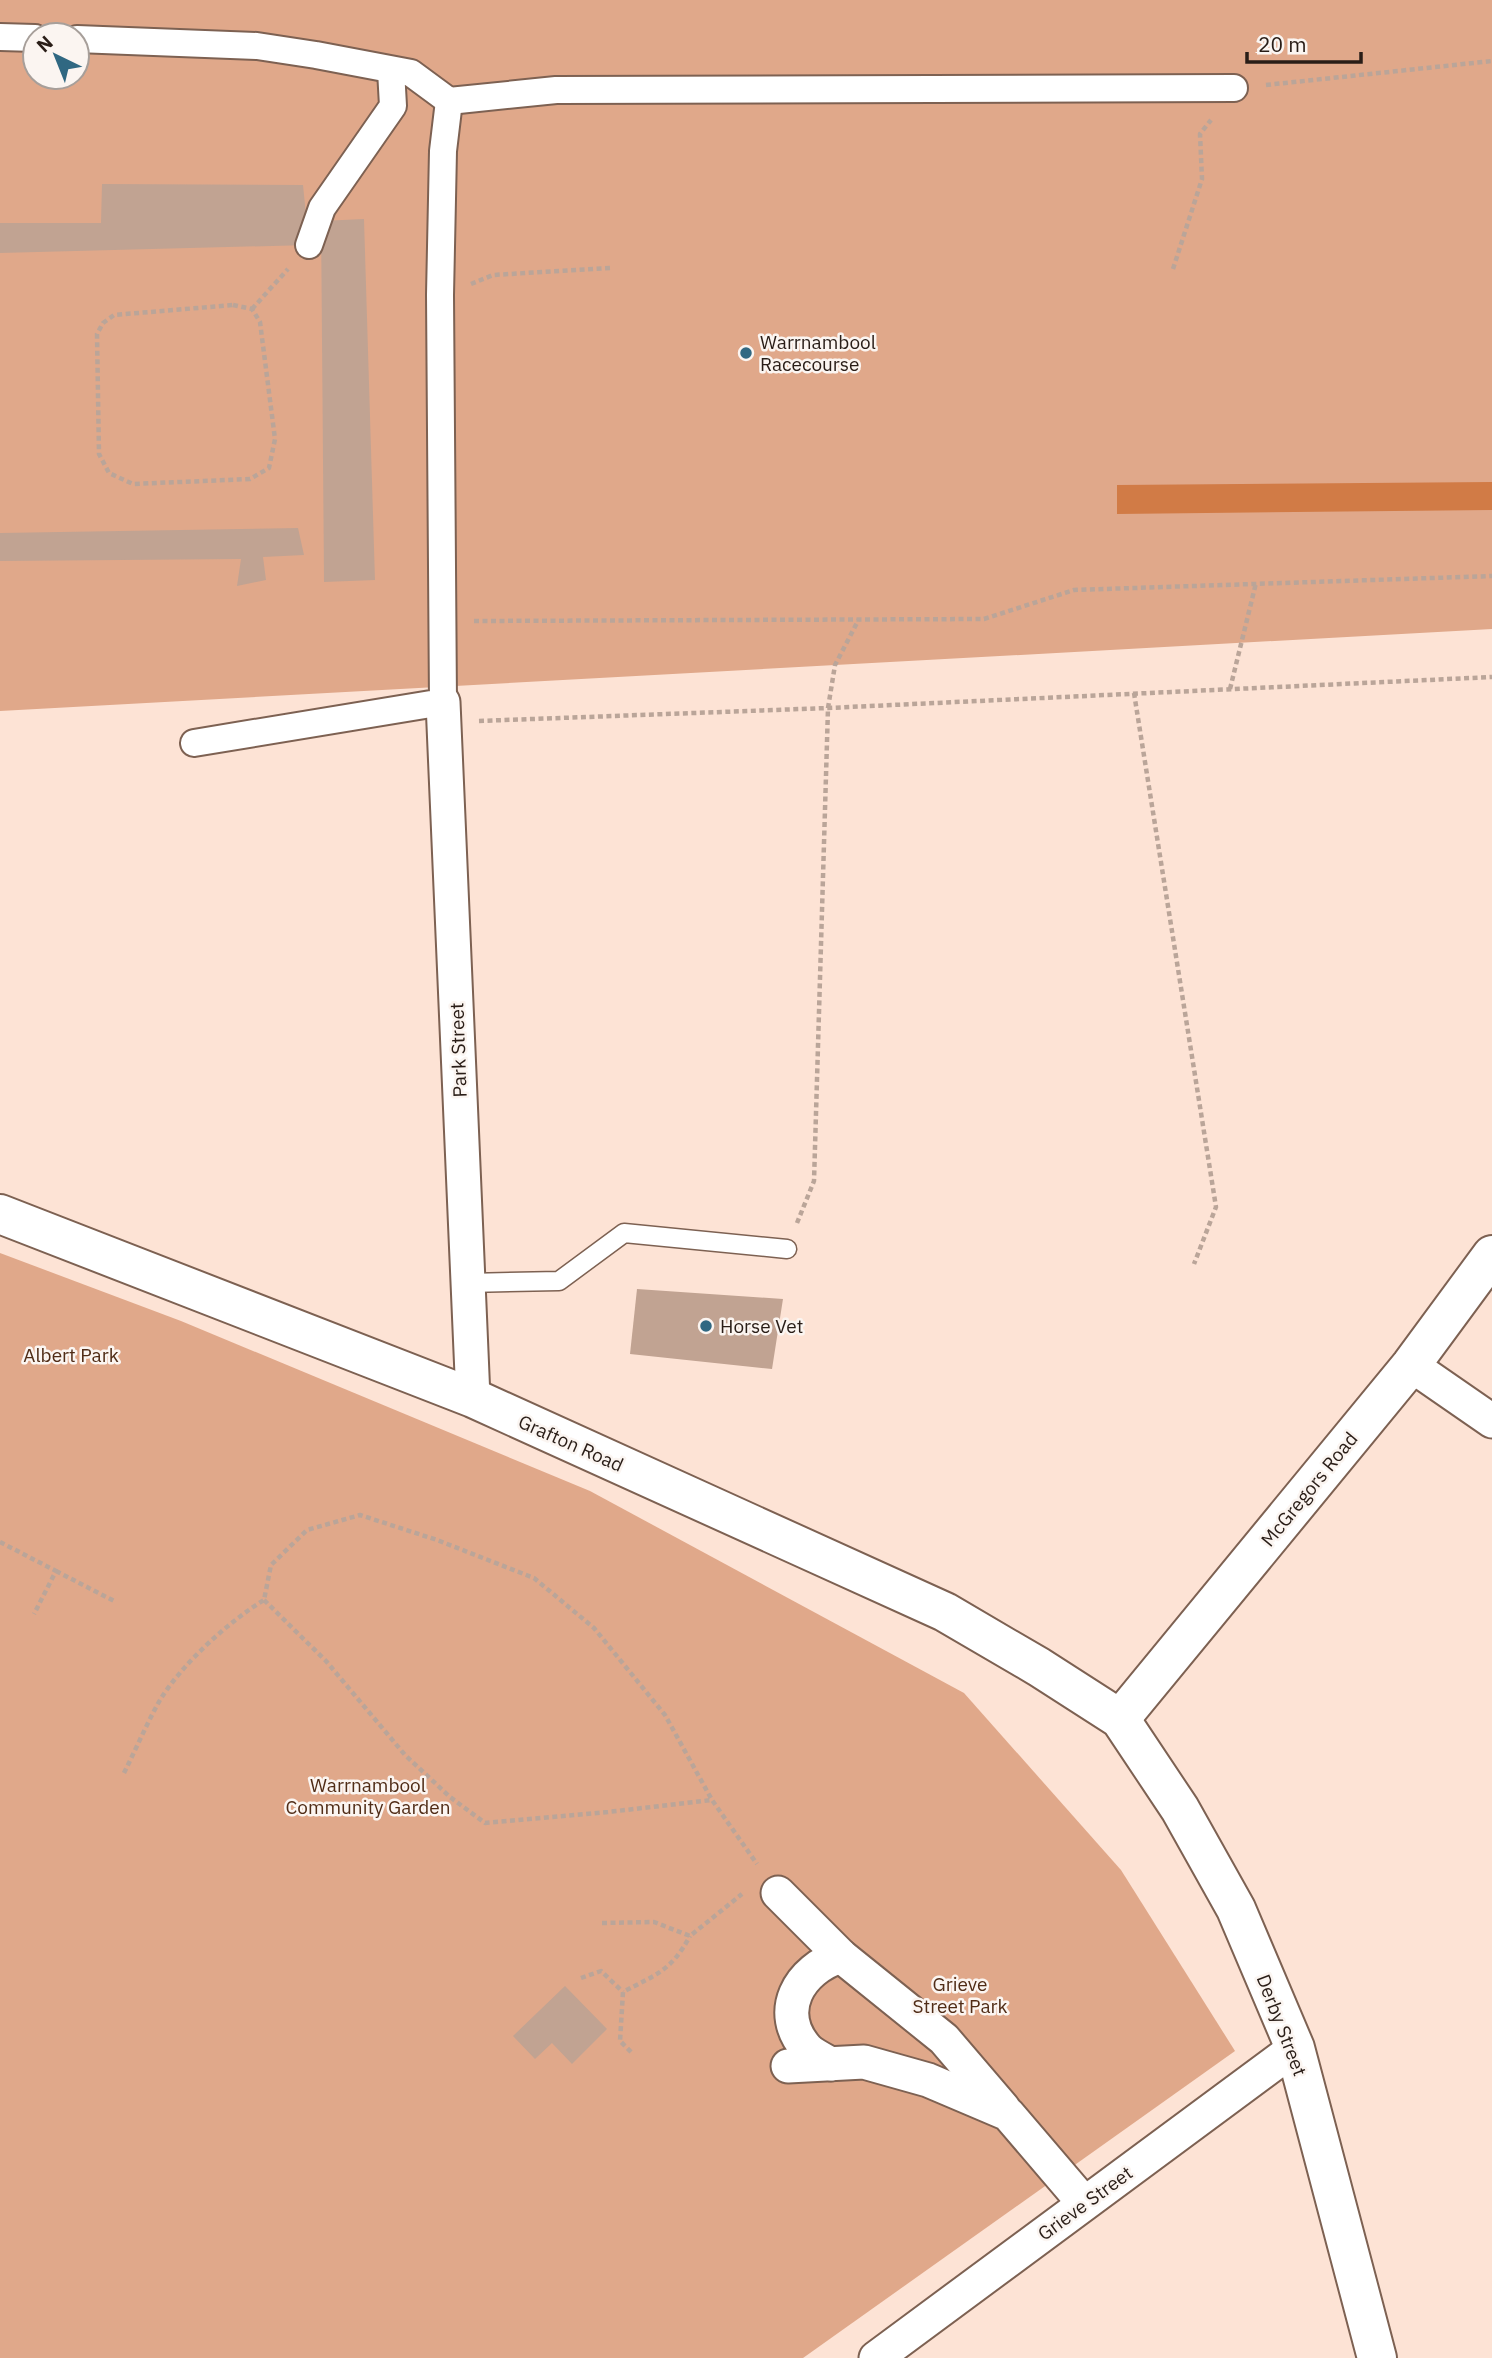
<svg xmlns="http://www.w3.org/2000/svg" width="1492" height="2358" font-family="'IBM Plex Sans',sans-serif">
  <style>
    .green { fill: #e0a88a; fill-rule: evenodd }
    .water { fill: #d17b46 }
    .building { fill: #c1a392 }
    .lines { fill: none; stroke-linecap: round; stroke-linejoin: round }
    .service-casing { stroke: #7d6152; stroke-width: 21 }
    .pedestrian-casing { stroke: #7d6152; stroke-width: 30 }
    .minor-casing { stroke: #7d6152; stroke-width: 37 }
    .tertiary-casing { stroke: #7d6152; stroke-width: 42 }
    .path { stroke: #baa599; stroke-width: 4.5; stroke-dasharray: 5 3.5; stroke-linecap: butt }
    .service { stroke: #fff; stroke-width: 18 }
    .pedestrian { stroke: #fff; stroke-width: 26 }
    .minor { stroke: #fff; stroke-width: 33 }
    .tertiary { stroke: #fff; stroke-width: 38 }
    .poi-dot { fill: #306882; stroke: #fbf5f1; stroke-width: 2.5 }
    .labels { text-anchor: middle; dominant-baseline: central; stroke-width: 5; stroke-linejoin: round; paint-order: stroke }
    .poi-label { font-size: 19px; fill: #291d17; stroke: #fbf5f1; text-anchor: start }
    .street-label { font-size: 19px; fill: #291d17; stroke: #fbf5f1 }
    .park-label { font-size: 19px; fill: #502c16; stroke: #fbf5f1 }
  </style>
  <rect width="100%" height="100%" fill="#fde3d5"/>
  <!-- green -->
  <g class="green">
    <path d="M0 0H1492V629L0 711ZM35 35H77V77H35Z"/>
    <polygon points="0,1253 181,1321 590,1491 964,1693 1121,1870 1235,2051 803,2358 0,2358"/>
  </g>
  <!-- water -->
  <polygon class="water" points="1492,482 1492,510 1117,514 1117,485"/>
  <!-- building -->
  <g class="building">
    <polygon points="102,184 303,185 309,245 0,253 0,223 101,223"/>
    <polygon points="364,219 375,580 324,582 321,221"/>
    <polygon points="298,528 304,555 263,557 266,580 237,586 241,559 0,561 0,533"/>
    <polygon points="637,1289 783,1299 772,1369 630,1354"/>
    <polygon points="565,1986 607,2029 572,2064 552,2043 535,2059 513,2036"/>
  </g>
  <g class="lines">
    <defs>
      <polyline id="service" points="468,1283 559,1281 624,1233 787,1249"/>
      <g id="pedestrian">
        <polyline points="0,37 35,38"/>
        <polyline points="77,39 257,46 316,55 411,73 449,101 556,90 1234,88"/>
        <polyline points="309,245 322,208 393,106 391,70"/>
        <polyline points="194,743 443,702 440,295 443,151 449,101"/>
      </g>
      <g id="minor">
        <polyline points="443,702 473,1398"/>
        <polyline points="1411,1365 1492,1421"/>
        <polyline points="778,1893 841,1956 944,2039 1003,2108"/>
        <path d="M831 2064C824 2060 813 2055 807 2049 774 2012 799 1969 841 1956"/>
        <polyline points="788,2066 864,2062 928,2080 1008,2114 1084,2203"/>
        <polyline points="876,2358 1295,2048"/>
      </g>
      <g id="tertiary">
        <polyline points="0,1214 473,1398 945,1612 1039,1667 1120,1719 1180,1809 1236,1909 1295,2048 1377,2358"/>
        <polyline points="1120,1719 1411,1365 1492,1255"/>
      </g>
    </defs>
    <!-- service casing -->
    <use href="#service" class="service-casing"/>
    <!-- pedestrian casing -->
    <use href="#pedestrian" class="pedestrian-casing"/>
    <!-- minor casing -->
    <use href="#minor" class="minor-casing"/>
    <!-- tertiary casing -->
    <use href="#tertiary" class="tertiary-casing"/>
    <!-- path -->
    <g class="path">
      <polyline points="1266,85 1492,61"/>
      <polyline points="1173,269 1202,179 1200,134 1211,120"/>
      <polyline points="471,284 493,275 610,268"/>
      <polygon points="233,305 252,309 260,322 275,439 269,468 250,479 133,484 109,473 99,454 97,334 103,323 114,315"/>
      <polyline points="252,309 288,269"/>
      <polyline points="474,621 984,619 1074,590 1492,576"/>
      <polyline points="1230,689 1256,583"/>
      <polyline points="1134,693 1216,1207 1194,1264"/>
      <polyline points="479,721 828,708 1492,677"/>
      <polyline points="797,1223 814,1181 828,708 835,665 859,619"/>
      <polyline points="0,1542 56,1571 34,1614"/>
      <polyline points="56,1571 116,1602"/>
      <polyline points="264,1600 326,1661 405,1755 450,1797 485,1823 608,1812 712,1800 757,1864"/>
      <path d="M124 1773C136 1749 147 1723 160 1700 182 1664 228 1622 264 1600L271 1565 307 1530 360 1515 437 1540 534 1578 594 1628 665 1715 712 1800"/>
      <polyline points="602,1923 654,1922 690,1936 742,1894"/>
      <polyline points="581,1978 601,1971 623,1992"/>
      <path d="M631 2052 620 2041 623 1992C657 1974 671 1971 690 1936"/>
    </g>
    <!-- service -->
    <use href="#service" class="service"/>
    <!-- pedestrian -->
    <use href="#pedestrian" class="pedestrian"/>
    <!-- minor -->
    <use href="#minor" class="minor"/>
    <!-- tertiary -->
    <use href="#tertiary" class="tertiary"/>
  </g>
  <!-- markers -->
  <g class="poi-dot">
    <circle cx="746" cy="353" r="7"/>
    <circle cx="706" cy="1326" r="7"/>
  </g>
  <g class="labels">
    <!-- poi labels -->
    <g class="poi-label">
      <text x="760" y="342">Warrnambool<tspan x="760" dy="22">Racecourse</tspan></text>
      <text x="720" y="1326">Horse Vet</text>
    </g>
    <!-- street labels -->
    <g class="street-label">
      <text transform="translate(458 1050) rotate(-92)">Park Street</text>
      <text transform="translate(571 1443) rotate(24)">Grafton Road</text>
      <text transform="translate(1309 1489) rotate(-51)">McGregors Road</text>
      <text transform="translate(1282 2025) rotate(69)">Derby Street</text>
      <text transform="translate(1085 2203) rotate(-36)">Grieve Street</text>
    </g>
    <!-- park labels -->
    <g class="park-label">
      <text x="71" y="1355">Albert Park</text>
      <text x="368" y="1785">Warrnambool<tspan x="368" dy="22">Community Garden</tspan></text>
      <text x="960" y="1984">Grieve<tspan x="960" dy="22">Street Park</tspan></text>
    </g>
  </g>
  <!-- north arrow -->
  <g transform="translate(56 56) rotate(317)"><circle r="33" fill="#fbf5f1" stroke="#a79f9a" stroke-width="2"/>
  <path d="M0-5L12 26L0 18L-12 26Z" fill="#306882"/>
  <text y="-10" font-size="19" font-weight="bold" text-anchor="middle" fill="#291d17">N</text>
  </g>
  <!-- scale -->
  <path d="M1247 52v10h114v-10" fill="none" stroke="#291d17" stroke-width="3.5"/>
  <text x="1258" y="52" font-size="21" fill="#291d17" stroke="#fbf5f1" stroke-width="5" paint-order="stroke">20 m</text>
</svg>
